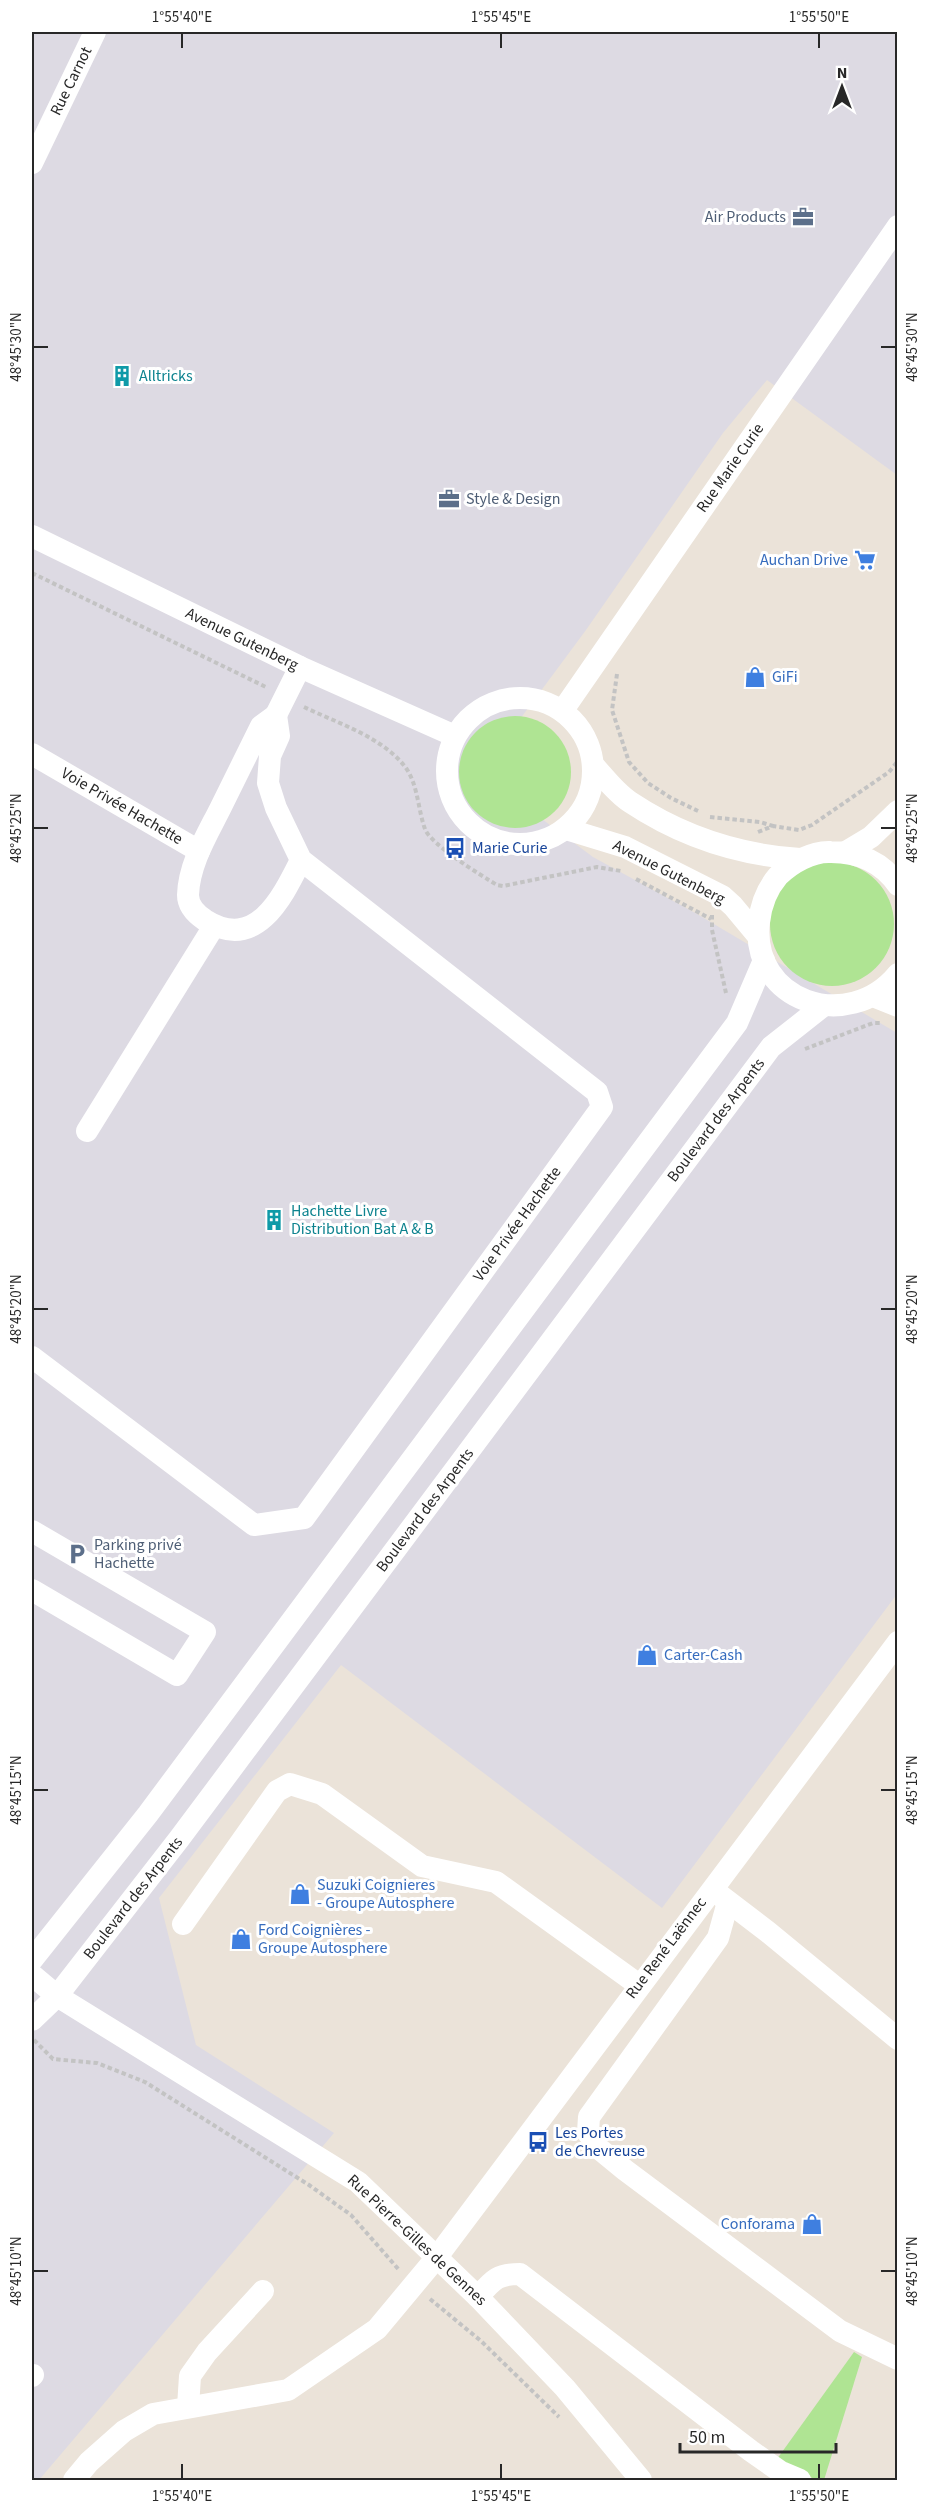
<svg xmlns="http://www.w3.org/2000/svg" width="929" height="2512" font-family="'Source Sans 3',sans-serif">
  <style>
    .industrial { fill: #dddae3 }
    .green { fill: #afe493 }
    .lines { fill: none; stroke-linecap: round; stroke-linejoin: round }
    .path { stroke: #c3c3c3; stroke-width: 4; stroke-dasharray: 4.5 3; stroke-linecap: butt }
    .minor { stroke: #fff; stroke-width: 22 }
    .ticks { fill: none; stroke: #282828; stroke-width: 2 }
    .labels { text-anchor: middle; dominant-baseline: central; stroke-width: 6; stroke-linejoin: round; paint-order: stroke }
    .street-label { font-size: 16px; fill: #282828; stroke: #fff }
    .service-label { font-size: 16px; fill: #4e5e75; stroke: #fff; text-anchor: start }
    .culture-label { font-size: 16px; fill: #0d838f; stroke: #fff; text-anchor: start }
    .shop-label { font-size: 16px; fill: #366cbe; stroke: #fff; text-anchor: start }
    .transit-label { font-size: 16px; fill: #164399; stroke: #fff; text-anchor: start }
    .neatline { fill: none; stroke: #282828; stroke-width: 2 }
    .ticks-label { font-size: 15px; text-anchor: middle; fill: #282828 }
  </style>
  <rect width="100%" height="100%" fill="#ebe3d9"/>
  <!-- industrial -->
  <polygon class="industrial" points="32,32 897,32 897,475 767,380 723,433 586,630 480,773 593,857 697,914 897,1033 897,1594 662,1908 341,1665 159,1898 196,2045 334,2133 39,2480 32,2480"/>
  <!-- green -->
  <g class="green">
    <circle cx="515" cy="772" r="56"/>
    <circle cx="832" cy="924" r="62"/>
    <polygon points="854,2352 862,2357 824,2480 816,2480 777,2459"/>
  </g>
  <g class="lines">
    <!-- path -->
    <g class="path">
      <polyline points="32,573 268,688"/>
      <polyline points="617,674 612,710 629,762 648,783 671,798 698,811"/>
      <path d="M304 707C337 723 383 737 406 768 418 785 418 810 425 829 430 844 482 876 497 885L503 886 597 867 621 871"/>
      <polyline points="710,817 760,822 773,826"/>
      <polyline points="758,832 773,826 799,830 812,825 889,772 898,761"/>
      <polyline points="636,879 711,919"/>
      <polyline points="712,915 712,930 726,993"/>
      <polyline points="805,1049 873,1023 880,1023"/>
      <polyline points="34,2040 53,2059 97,2063 145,2082 309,2185 351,2215 400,2271"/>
      <polyline points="430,2299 481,2341 559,2417"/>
    </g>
    <!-- minor -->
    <g class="minor">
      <polyline points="32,163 95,32"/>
      <polyline points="32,536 300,667 455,736"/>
      <circle cx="520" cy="771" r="73"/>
      <polyline points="563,710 898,226"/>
      <polyline points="276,715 300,667"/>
      <polyline points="32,754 199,851"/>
      <path d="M594 766C605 778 616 793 630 802 681 836 739 855 800 859"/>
      <polyline points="566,829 625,847 722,896 733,906 758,936"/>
      <polyline points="846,852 871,837 898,811"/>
      <path d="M898 885C882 862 858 852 831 852 812 851 791 863 778 876 766 890 761 904 759 922 750 1001 848 1035 898 974"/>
      <polyline points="873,996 898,1006"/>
      <polyline points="87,1131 214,926"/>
      <path d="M32 1357 254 1525 304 1518 602 1107 597 1092 301 860 276 808 268 783 270 756 279 736 276 715 261 726C247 754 234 781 220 809 207 835 189 864 188 895 188 906 196 914 205 920 256 952 282 898 301 860"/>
      <polyline points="32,1531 205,1632 177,1675 32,1590"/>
      <polyline points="717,1893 768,1932 898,2039"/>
      <polyline points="728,1902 718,1938 589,2117 588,2132 597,2147 625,2170 840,2331 898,2359"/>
      <polyline points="183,1924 277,1791 290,1784 322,1794 422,1866 496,1882 639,1985"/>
      <polyline points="32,1960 148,1814 737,1023 764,960"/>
      <polyline points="32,1975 57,1996 358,2182 478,2297 565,2388 641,2480"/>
      <polyline points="32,2020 57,1996 179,1839 771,1047 823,1006"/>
      <path d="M478 2297C493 2280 497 2274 520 2274L751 2451 781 2472 800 2480"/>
      <polyline points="32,2376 33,2375"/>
      <polyline points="188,2407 190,2376 207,2352 263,2291"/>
      <polyline points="74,2480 89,2462 124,2431 153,2414 288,2390 377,2329 437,2257 898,1642"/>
    </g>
  </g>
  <!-- ticks -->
  <path class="ticks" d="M182 33V48M501 33V48M819 33V48M33 347H48M881 347H896M33 828H48M881 828H896M33 1309H48M881 1309H896M33 1790H48M881 1790H896M33 2271H48M881 2271H896M182 2464V2479M501 2464V2479M819 2464V2479"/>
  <!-- icons -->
  <defs>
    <symbol id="office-bare" viewBox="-9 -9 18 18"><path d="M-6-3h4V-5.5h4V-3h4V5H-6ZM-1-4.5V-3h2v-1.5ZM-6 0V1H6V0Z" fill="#5c6f8a" stroke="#fff" stroke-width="2.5" paint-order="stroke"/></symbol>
    <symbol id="building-bare" viewBox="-9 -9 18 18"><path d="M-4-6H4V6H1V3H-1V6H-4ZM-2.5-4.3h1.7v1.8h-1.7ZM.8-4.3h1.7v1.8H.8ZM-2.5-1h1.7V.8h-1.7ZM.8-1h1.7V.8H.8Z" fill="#0f9aa8" stroke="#fff" stroke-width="2.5" paint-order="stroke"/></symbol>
    <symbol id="supermarket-bare" viewBox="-9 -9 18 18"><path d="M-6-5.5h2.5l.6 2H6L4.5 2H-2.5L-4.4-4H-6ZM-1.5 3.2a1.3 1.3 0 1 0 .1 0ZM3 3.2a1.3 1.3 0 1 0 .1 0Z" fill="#3f7fe0" stroke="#fff" stroke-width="2.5" paint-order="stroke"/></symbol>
    <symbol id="shop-bare" viewBox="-9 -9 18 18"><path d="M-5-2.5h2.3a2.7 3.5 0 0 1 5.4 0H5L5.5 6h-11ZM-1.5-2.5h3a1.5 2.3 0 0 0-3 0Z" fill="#3f7fe0" stroke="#fff" stroke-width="2.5" paint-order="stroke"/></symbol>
    <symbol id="bus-bare" viewBox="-9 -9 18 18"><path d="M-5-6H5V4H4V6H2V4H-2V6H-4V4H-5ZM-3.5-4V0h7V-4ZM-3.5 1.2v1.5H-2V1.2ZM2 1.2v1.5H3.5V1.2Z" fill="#1a4fb4" stroke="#fff" stroke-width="2.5" paint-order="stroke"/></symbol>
    <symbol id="parking-bare" viewBox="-9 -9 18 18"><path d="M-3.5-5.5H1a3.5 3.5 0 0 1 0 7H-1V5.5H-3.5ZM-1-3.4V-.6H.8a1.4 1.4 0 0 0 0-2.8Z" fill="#5c6f8a" stroke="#fff" stroke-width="2.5" paint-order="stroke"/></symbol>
  </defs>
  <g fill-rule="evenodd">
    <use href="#office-bare" x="788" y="202" width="30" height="30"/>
    <use href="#building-bare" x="107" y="361" width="30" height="30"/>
    <use href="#office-bare" x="434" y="484" width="30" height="30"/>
    <use href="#supermarket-bare" x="850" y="545" width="30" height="30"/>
    <use href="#shop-bare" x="740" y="662" width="30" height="30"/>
    <use href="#bus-bare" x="440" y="833" width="30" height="30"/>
    <use href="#building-bare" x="259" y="1205" width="30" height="30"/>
    <use href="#parking-bare" x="62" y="1539" width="30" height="30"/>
    <use href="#shop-bare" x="632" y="1640" width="30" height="30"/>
    <use href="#shop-bare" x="285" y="1879" width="30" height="30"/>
    <use href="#shop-bare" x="226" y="1924" width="30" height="30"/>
    <use href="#bus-bare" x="523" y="2127" width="30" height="30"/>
    <use href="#shop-bare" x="797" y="2209" width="30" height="30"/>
  </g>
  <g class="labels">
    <!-- street labels -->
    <g class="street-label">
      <text transform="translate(71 81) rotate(-64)">Rue Carnot</text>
      <text transform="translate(730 468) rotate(-55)">Rue Marie Curie</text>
      <text transform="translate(242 639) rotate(26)">Avenue Gutenberg</text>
      <text transform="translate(122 806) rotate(30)">Voie Privée Hachette</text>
      <text transform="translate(669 872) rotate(27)">Avenue Gutenberg</text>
      <text transform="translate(716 1120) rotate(-53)">Boulevard des Arpents</text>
      <text transform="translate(517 1224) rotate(-54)">Voie Privée Hachette</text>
      <text transform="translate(425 1510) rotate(-53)">Boulevard des Arpents</text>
      <text transform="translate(133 1898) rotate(-52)">Boulevard des Arpents</text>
      <text transform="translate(666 1948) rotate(-53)">Rue René Laënnec</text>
      <text transform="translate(417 2240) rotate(43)">Rue Pierre-Gilles de Gennes</text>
    </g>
    <!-- service labels -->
    <g class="service-label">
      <text x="786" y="217" text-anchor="end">Air Products</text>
      <text x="466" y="499">Style &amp; Design</text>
      <text x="94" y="1545">Parking privé<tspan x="94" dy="18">Hachette</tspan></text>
    </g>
    <!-- culture labels -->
    <g class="culture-label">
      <text x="139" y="376">Alltricks</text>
      <text x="291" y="1211">Hachette Livre<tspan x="291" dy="18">Distribution Bat A &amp; B</tspan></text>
    </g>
    <!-- shop labels -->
    <g class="shop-label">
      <text x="848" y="560" text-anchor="end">Auchan Drive</text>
      <text x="772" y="677">GiFi</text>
      <text x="664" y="1655">Carter-Cash</text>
      <text x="317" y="1885">Suzuki Coignieres<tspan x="317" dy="18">- Groupe Autosphere</tspan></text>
      <text x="258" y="1930">Ford Coignières -<tspan x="258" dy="18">Groupe Autosphere</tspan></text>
      <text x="795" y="2224" text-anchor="end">Conforama</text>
    </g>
    <!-- transit labels -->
    <g class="transit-label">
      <text x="472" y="848">Marie Curie</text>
      <text x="555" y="2133">Les Portes<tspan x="555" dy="18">de Chevreuse</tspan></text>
    </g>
  </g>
  <!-- border -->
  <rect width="929" height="2512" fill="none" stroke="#ffffff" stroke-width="66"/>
  <!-- north arrow -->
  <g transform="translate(842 87)" stroke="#ffffff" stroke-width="4.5" paint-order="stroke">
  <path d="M0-4.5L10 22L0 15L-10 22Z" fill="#282828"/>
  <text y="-9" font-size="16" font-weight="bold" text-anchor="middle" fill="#282828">N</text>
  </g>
  <!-- scale -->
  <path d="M680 2443v9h156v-9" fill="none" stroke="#282828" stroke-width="3"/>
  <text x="689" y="2443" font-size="18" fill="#282828" stroke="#ffffff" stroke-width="4.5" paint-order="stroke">50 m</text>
  <rect x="33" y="33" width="863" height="2446" class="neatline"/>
  <g class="ticks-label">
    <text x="182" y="22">1°55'40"E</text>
    <text x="501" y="22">1°55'45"E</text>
    <text x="819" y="22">1°55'50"E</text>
    <text transform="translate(16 347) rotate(-90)" y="5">48°45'30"N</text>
    <text transform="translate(912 347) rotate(-90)" y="5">48°45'30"N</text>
    <text transform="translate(16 828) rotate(-90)" y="5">48°45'25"N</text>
    <text transform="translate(912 828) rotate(-90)" y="5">48°45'25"N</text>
    <text transform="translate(16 1309) rotate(-90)" y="5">48°45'20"N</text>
    <text transform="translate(912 1309) rotate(-90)" y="5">48°45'20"N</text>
    <text transform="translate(16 1790) rotate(-90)" y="5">48°45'15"N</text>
    <text transform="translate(912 1790) rotate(-90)" y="5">48°45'15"N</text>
    <text transform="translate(16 2271) rotate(-90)" y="5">48°45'10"N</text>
    <text transform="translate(912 2271) rotate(-90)" y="5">48°45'10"N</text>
    <text x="182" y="2501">1°55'40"E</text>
    <text x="501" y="2501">1°55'45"E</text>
    <text x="819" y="2501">1°55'50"E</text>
  </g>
</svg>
